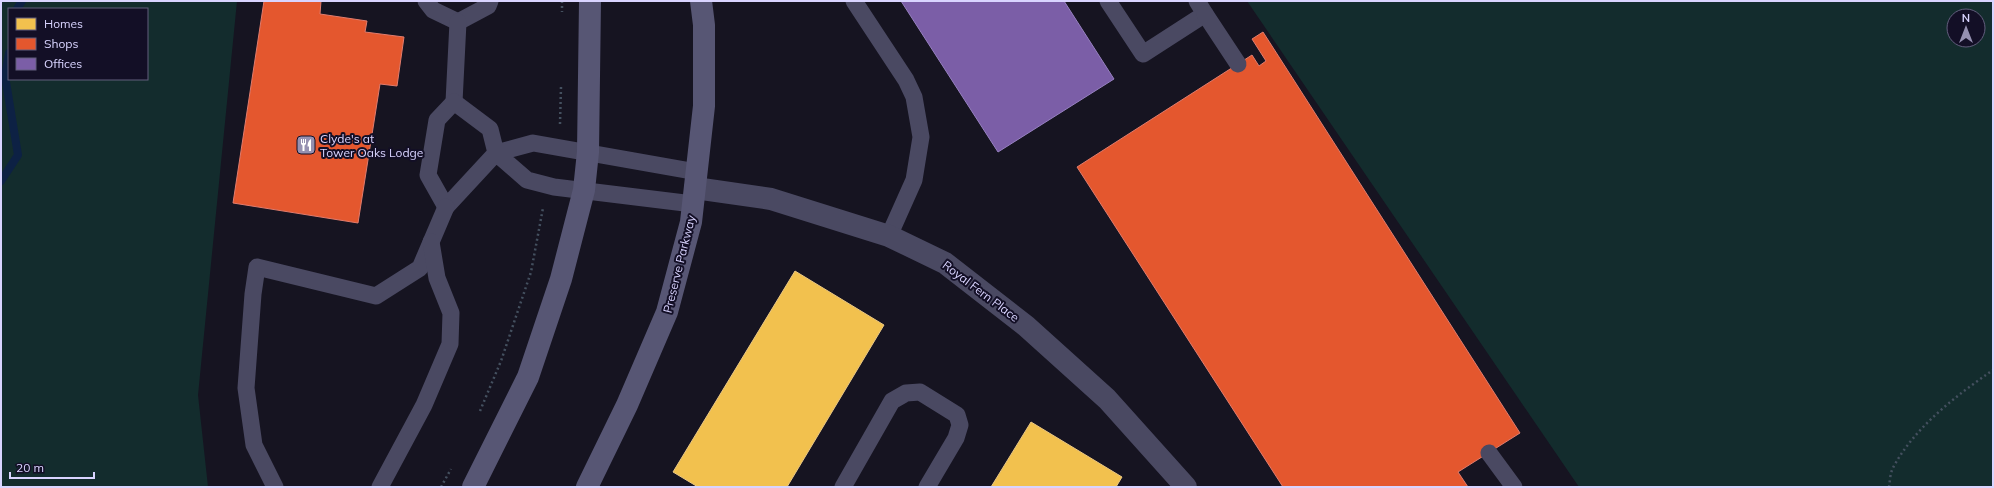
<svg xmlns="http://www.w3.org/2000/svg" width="1994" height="488" font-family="Mulish,sans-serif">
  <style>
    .green { fill: #132c2d; fill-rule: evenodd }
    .homes { fill: #f2c14e; stroke: #eac783 }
    .shops { fill: #e4572e; stroke: #e17c6d }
    .offices { fill: #7b5ea7; stroke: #9781c1 }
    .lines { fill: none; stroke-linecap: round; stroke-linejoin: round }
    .stream { stroke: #0d2144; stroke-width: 8 }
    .path { stroke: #44505f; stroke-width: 2.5; stroke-dasharray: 2 3; stroke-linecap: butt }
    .lane { stroke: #4a4962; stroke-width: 17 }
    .street { stroke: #4a4962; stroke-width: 22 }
    .secondary { stroke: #575674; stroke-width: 22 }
    .labels { text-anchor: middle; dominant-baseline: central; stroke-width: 4; stroke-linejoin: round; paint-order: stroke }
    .poi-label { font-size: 12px; fill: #d9d4ff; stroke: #130f26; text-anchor: start }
    .street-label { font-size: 12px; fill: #d9d4ff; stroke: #130f26 }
  </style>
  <rect width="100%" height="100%" fill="#161421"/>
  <!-- green -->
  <g class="green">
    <path d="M1 1H237L198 395 208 487H1ZM9 9H147V79H9Z"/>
    <path d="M1247 1H1993V487H1579ZM1954 16H1978V40H1954Z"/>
  </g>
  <!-- homes -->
  <g class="homes">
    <polygon points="795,271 884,325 787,487 698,487 673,472"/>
    <polygon points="1031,422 1122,477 1116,487 991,487"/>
  </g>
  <!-- shops -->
  <g class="shops">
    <polygon points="264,1 321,1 320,14 367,21 365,32 404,37 397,86 380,84 358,223 233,203"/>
    <polygon points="1263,32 1520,433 1458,472 1468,487 1283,487 1077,167 1252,55 1259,66 1266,61 1252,39"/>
  </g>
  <!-- offices -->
  <polygon class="offices" points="901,1 1064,1 1114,79 998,152"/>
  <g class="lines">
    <!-- stream -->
    <g class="stream">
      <polyline points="17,9 22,1"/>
      <polyline points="1,181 18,155 5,76 9,53"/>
    </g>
    <!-- path -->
    <g class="path">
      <polyline points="562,1 562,12"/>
      <polyline points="560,124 561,87"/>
      <polyline points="480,411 501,361 531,272 543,208"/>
      <polyline points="441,487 451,469"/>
      <path d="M1889 487C1890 481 1890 472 1894 466 1915 427 1957 395 1993 370"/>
    </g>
    <!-- lane -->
    <g class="lane">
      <polyline points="426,1 433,10 458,22"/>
      <polyline points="854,1 906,80 914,97 921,137 914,180 889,236"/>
      <polyline points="1108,1 1143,54 1205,14 1197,1"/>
      <polyline points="1205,14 1238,64"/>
      <polyline points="458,22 488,6 490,1"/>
      <polyline points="454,102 458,22"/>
      <polyline points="693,204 554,187 527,180 496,153 490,129 454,102 437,120 428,175 446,207 496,153 533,143 697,172"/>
      <polyline points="1489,453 1514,487"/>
      <polyline points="275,487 254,445 246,388 253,294 257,267 376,296 420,268 446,207"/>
      <polyline points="380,487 424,405 450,344 451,313 437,278 431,242"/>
      <polyline points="843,487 892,401 906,393 920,392 957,415 960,425 956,438 927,487"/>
    </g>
    <!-- street -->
    <polyline class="street" points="695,188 771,199 889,236 945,263 1026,326 1107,399 1186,487"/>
    <!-- secondary -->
    <g class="secondary">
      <polyline points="473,487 528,377 561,279 584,190 588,152 590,1"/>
      <polyline points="587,487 627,405 667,312 691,222 704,106 704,25 701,1"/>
    </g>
  </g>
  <!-- icons -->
  <defs>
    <symbol id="restaurant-square" viewBox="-11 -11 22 22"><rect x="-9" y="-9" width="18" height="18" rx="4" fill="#9591b1" stroke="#130f26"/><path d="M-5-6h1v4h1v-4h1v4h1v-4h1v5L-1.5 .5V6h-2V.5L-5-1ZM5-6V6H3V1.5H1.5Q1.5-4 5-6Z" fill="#fff"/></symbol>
  </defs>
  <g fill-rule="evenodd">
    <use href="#restaurant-square" x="295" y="134" width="22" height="22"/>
  </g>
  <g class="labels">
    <!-- poi labels -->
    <g class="poi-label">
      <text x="320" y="138">Clyde's at<tspan x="320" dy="14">Tower Oaks Lodge</tspan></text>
    </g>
    <!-- street labels -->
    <g class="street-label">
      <text transform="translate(679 264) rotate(-76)">Preserve Parkway</text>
      <text transform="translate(981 291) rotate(37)">Royal Fern Place</text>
    </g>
  </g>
  <!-- border -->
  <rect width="1994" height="488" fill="none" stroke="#d9d4ff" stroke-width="4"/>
  <!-- legend -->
  <rect x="8" y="8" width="140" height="72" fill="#130f26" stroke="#625e7d"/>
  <rect x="16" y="18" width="20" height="12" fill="#f2c14e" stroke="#625e7d"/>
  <text x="44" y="28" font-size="12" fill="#d9d4ff">Homes</text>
  <rect x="16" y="38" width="20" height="12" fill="#e4572e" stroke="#625e7d"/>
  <text x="44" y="48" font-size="12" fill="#d9d4ff">Shops</text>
  <rect x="16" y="58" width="20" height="12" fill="#7b5ea7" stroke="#625e7d"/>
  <text x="44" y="68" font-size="12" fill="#d9d4ff">Offices</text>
  <!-- north arrow -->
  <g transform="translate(1966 28)"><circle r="19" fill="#130f26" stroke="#625e7d"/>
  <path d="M0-3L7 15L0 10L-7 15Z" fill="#9591b1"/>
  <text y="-6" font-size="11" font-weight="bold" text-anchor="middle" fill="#d9d4ff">N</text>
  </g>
  <!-- scale -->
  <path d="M10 472v6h84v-6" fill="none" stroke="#d9d4ff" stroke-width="2"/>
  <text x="16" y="472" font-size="12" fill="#d9d4ff" stroke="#130f26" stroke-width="3" paint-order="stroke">20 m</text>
</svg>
